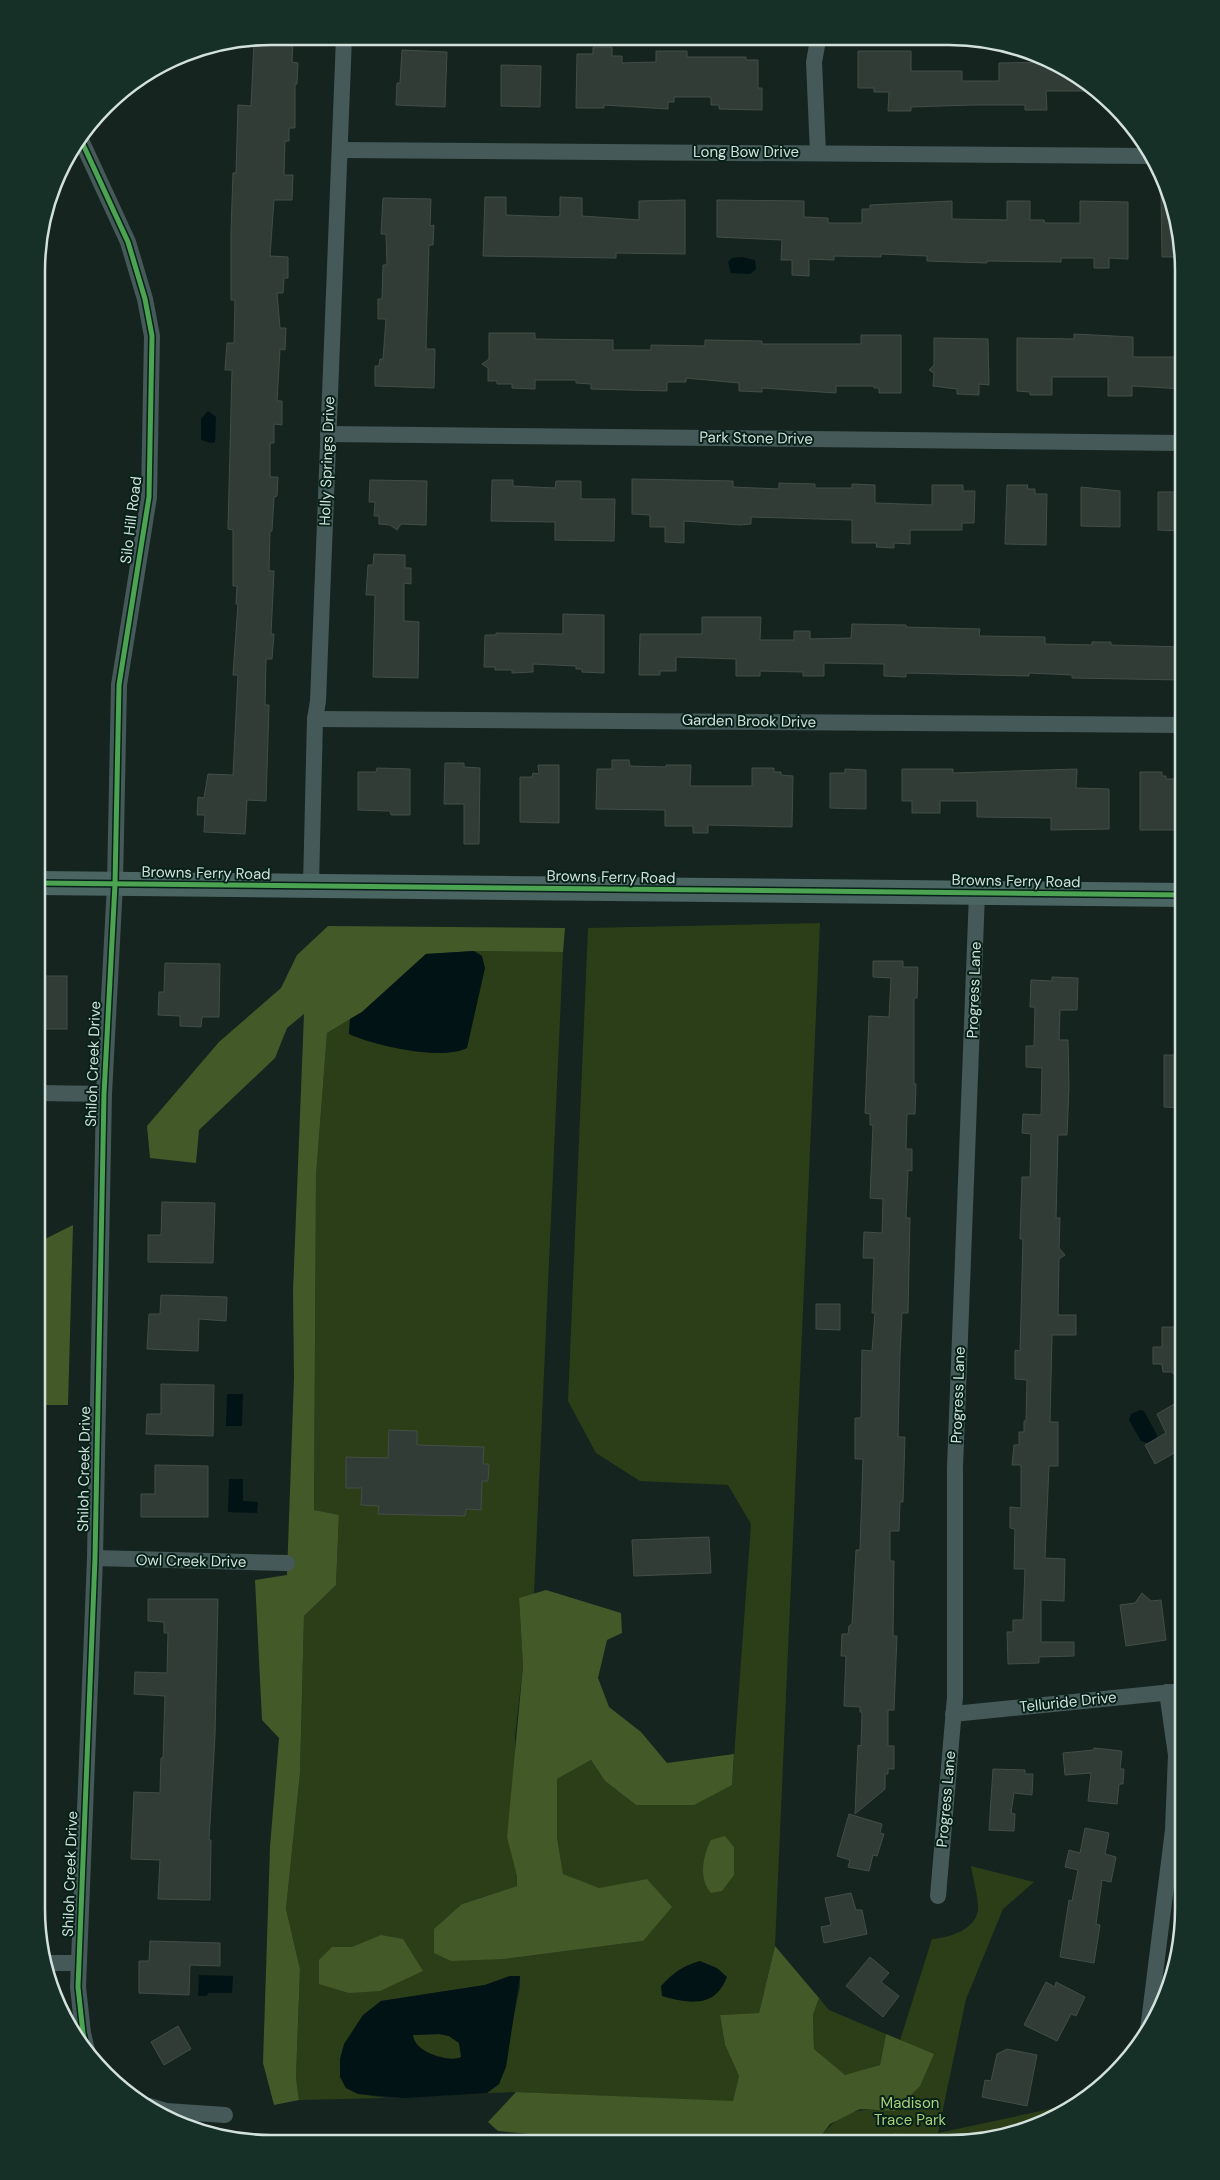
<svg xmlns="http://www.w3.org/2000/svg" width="1220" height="2180" font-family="'DM Sans',sans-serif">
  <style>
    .green { fill: #2c3e17 }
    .forest { fill: #435928 }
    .water { fill: #021316; fill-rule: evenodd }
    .building { fill: #323c37; stroke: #434d47 }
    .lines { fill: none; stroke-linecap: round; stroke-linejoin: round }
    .street { stroke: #455a58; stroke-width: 16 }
    .secondary { stroke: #4b6562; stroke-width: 24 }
    .cycleway-casing { stroke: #062118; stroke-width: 8 }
    .cycleway { stroke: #4ca352; stroke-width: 5 }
    .labels { text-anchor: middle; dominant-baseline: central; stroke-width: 4; stroke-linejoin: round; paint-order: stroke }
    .street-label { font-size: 15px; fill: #d2e1db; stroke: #062118 }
    .park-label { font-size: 15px; fill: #accf7d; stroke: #062118 }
    .rim { fill: none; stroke: #d2e1db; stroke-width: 2.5 }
  </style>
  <rect width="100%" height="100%" fill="#16241f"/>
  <!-- green -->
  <g class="green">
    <polygon points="820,923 775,1946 759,2013 720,2015 725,2045 739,2076 733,2102 516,2092 487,2093 499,2084 520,1987 520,1977 510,1976 485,1985 381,2001 340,2059 340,2076 346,2088 359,2094 386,2098 299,2100 296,2078 300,1969 286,1909 300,1773 304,1616 336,1585 339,1516 314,1510 316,1176 327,1033 350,1019 349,1034 482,956 474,951 563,952 534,1594 519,1598 523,1666 515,1736 517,1886 461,1904 504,1959 643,1941 647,1879 599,1889 563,1874 557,1837 557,1779 591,1760 605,1781 636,1805 732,1785 751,1524 728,1485 640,1481 596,1453 568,1401 588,928"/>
    <path d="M971 1866 1034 1882 1003 1909 966 1999 938 2133 1074 2104 1075 2106 1025 2131 949 2144 816 2143C833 2120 847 2108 878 2110L932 1939C949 1938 977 1929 978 1909 978 1895 973 1879 971 1866Z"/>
    <polygon points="819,1998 829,2010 886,2034 880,2065 845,2076 814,2049 813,2015"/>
    <path d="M439 2034 449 2036 459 2043 462 2057 454 2061C438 2054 415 2055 413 2035Z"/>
  </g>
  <!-- forest -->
  <g class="forest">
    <polygon points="328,926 565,928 563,952 474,951 426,954 362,1012 327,1033 316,1176 314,1510 339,1515 336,1585 304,1616 300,1773 286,1909 300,1969 296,2078 299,2100 274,2105 263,2063 270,1847 279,1738 262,1720 255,1580 287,1575 294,1377 293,1291 304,1014 287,1028 275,1058 199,1130 196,1163 150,1158 147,1126 219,1042 281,988 297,955"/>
    <polygon points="73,1225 68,1405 37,1405 37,1243"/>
    <polygon points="546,1590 621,1613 622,1633 607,1640 598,1678 609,1707 641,1732 667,1763 734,1754 732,1785 694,1805 636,1805 605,1781 591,1760 557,1779 557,1837 563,1874 599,1888 647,1879 672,1907 643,1941 504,1959 451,1961 434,1953 434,1929 462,1904 517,1886 517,1876 507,1837 523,1666 519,1598"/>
    <path d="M725 1836 734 1847V1875L722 1891 711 1893C698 1879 703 1855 711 1840Z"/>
    <polygon points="381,1935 403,1939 423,1971 380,1991 349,1993 319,1984 319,1960 332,1947 352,1947"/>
    <polygon points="775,1946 819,1998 813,2015 814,2049 845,2075 880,2065 886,2034 934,2054 920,2086 895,2111 860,2109 830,2124 816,2143 689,2143 683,2140 663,2143 562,2143 551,2136 498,2131 488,2122 516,2092 733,2101 739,2076 725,2045 720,2015 759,2013"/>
    <polygon points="895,2133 925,2144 886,2144"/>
  </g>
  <!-- water -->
  <g class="water">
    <polygon points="742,257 755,260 756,269 750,274 731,273 728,262 732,258"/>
    <polygon points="208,411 216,417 215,442 211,443 201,440 201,419"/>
    <path d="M474 951 482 956 485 968 467 1048C442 1061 375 1046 349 1034L350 1019 362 1012 426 954Z"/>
    <polygon points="227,1394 243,1394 242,1426 226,1426"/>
    <polygon points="1140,1410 1144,1411 1157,1435 1156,1441 1150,1444 1141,1441 1129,1420 1131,1414"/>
    <polygon points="229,1479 243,1479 243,1501 258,1502 257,1513 228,1512"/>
    <path d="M700 1961 717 1968 727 1977C715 2008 690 2004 662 1996L661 1986C673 1973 682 1966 700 1961Z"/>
    <polygon points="199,1975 233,1976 232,1993 208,1993 207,1996 198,1996"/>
    <path d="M510 1976H520L506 2067 499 2084 487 2093 404 2098 358 2094 346 2088 340 2077V2059L344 2044 363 2015 381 2001 485 1985ZM439 2034 449 2036 459 2043 461 2057C448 2063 414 2052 413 2035Z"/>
  </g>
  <!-- building -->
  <g class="building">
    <polygon points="254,42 293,43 292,62 298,63 297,84 295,84 295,128 289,128 289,141 285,141 284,175 293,175 292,200 274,200 270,256 288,257 288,278 284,278 283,293 277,293 280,328 286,328 285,350 280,349 277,401 282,401 282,425 274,424 274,443 270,443 270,477 278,477 277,496 274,497 272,531 270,531 269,571 274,571 271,634 274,634 272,659 266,659 265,705 269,705 266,801 247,800 245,834 204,832 205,815 197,815 198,797 204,798 208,774 233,775 238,675 233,675 238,604 236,604 237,586 233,586 233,530 228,529 232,370 225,370 227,343 234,343 235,300 231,300 231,232 233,173 236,173 238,105 251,106"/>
    <polygon points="593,47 612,47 612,56 622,56 622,63 656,62 656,51 687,51 687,57 746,57 746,60 758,60 758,88 762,88 762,110 719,109 719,105 711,105 711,97 674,97 674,102 668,102 668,109 604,105 604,108 576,108 577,54 593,54"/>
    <polygon points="402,50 447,52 445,107 396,105 397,83 400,83"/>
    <polygon points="858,51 911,51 911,71 962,71 962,81 999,81 999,63 1055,62 1098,91 1046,91 1047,110 1025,110 1025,105 972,105 911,107 911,111 888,111 889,92 874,92 874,88 858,88"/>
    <polygon points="501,65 541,66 540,107 501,106"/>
    <polygon points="1169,191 1171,195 1181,257 1162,257 1161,192"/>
    <polygon points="485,197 506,197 506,215 558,217 560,215 560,197 582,198 582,216 639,220 639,201 685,200 685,254 616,253 616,258 483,256"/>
    <polygon points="383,198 431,199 430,226 434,225 433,245 429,245 426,349 435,349 434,388 375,386 375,366 379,366 380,359 383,359 386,319 378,319 378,299 382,299 383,265 387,265 386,234 381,234"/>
    <polygon points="717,200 804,201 804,217 828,218 828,223 862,223 862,209 870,209 870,205 952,201 952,219 1007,220 1007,201 1030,201 1030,220 1044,220 1045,223 1080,223 1080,201 1128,202 1128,259 1109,258 1109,268 1094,268 1094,258 1061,258 1061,262 987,261 987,263 927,261 927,256 881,254 881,257 834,256 834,260 809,259 809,276 792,275 792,260 781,260 782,240 717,237"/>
    <polygon points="489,333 535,333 535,339 613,340 613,350 651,350 651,345 705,346 705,340 762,341 762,344 861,344 861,335 901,335 901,393 879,393 879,388 874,388 874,386 836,386 836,393 762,388 762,392 739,391 739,383 686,378 686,382 667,382 667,391 591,389 591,384 576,383 576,380 535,380 535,389 512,388 512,384 497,384 497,381 488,381 488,368 482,364 489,359"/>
    <polygon points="1074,334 1133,337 1133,357 1184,357 1184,389 1132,386 1132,396 1108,396 1108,377 1052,377 1052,395 1030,395 1030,392 1017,391 1017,338 1074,339"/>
    <polygon points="934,338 988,339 989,385 979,384 979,395 957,394 957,389 933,386 934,373 929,370 934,365"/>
    <polygon points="632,479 733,481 733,487 779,489 779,483 815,484 815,488 852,488 852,484 875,485 875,503 932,505 932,485 963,485 963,491 975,491 974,523 962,523 962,530 910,530 910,544 894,543 894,548 876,547 877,543 852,543 852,520 751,517 751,524 740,525 684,521 684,543 665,542 665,527 650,527 650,515 632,514"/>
    <polygon points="370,480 427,481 426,525 401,524 397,530 390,525 379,524 379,516 374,516 375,502 369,502"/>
    <polygon points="492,480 513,480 513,486 555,488 556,481 581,481 581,499 615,499 614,541 555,540 555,522 491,521"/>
    <polygon points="1007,485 1028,485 1027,489 1035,489 1035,494 1047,494 1046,545 1005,544"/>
    <polygon points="1081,487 1120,491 1120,527 1081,526"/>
    <polygon points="1158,492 1184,492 1184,531 1158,530"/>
    <polygon points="374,554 405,555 405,568 411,568 411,584 404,583 404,621 419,622 418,678 373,677 375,595 366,595 368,565 373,565"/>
    <polygon points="563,614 604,615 604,673 582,672 582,669 576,669 576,666 533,664 533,672 512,673 512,670 495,670 495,667 484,667 485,635 496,635 496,633 563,634"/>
    <polygon points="702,617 761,617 760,640 794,640 794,631 810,631 810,639 851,638 852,624 906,625 906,627 980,629 979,636 1045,637 1045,644 1092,645 1092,642 1111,642 1111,645 1184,647 1184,680 1072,678 1072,675 1029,673 1029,676 906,673 906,677 884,676 884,664 824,663 824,676 803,676 803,672 760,671 760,676 736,676 736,659 676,657 676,671 660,671 660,675 639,675 640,634 702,634"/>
    <polygon points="612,760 629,760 630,766 666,767 666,765 691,765 690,786 752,786 752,768 774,768 774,772 781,772 781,775 793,776 792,827 708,825 708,833 693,833 693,826 665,826 665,810 596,809 597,769 612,769"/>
    <polygon points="445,763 464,763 464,767 480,768 479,844 464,844 464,804 444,804"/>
    <polygon points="538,765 559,765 559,823 520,822 520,777 532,777 533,773 539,774"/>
    <polygon points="377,768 410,769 410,815 391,815 390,811 358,810 358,772 376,772"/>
    <polygon points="845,769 866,770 866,809 830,808 830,773 845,773"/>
    <polygon points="902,769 953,769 953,773 1077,769 1076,788 1109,789 1109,829 1051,830 1051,818 977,817 977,801 940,801 940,813 912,813 912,801 902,801"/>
    <polygon points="1140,772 1162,772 1162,776 1166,776 1166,779 1179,779 1179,830 1140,830"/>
    <polygon points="873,961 903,961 903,967 918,967 917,998 914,998 914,1084 916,1084 915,1114 907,1114 906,1149 912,1149 912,1171 908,1170 906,1218 910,1218 908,1313 902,1313 900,1355 898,1437 905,1437 903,1502 900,1502 899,1531 890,1531 890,1561 894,1561 893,1636 897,1636 894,1710 888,1710 888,1746 894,1746 894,1769 888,1769 888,1774 885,1774 885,1789 855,1814 858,1745 861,1746 862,1712 860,1712 860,1707 844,1706 846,1656 841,1656 842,1634 848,1634 849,1626 852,1624 856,1550 860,1550 863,1459 855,1459 855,1418 861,1418 862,1350 872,1351 875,1313 872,1313 874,1258 863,1258 864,1232 882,1233 883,1199 870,1198 873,1125 870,1125 870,1114 865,1113 869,1016 889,1017 891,978 873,977"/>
    <polygon points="165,963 220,964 219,1017 202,1017 201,1027 180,1026 180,1016 158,1015 159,992 164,992"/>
    <rect x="37" y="976" width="30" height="53"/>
    <polygon points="1052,977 1078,978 1077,1010 1060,1010 1059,1040 1068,1040 1069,1087 1067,1135 1058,1135 1056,1218 1060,1218 1059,1248 1065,1255 1059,1259 1058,1315 1076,1315 1076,1335 1052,1335 1050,1422 1058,1422 1058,1466 1049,1466 1045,1558 1065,1559 1064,1601 1041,1600 1041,1642 1074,1642 1074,1656 1039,1657 1039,1663 1008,1664 1007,1632 1013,1632 1013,1620 1023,1620 1025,1569 1014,1569 1015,1529 1010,1528 1010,1507 1021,1508 1021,1465 1012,1465 1014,1445 1019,1445 1019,1432 1024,1432 1024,1421 1026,1421 1027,1380 1015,1379 1015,1350 1020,1351 1023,1239 1020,1239 1022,1177 1030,1177 1031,1134 1022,1133 1023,1114 1041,1115 1042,1068 1026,1067 1026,1046 1034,1046 1035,1007 1030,1007 1031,980 1052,981"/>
    <polygon points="1164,1055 1184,1055 1183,1108 1164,1107"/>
    <polygon points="162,1202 215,1203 213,1263 148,1262 148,1235 161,1235"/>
    <polygon points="161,1295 227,1297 226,1321 199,1319 198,1351 147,1349 149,1314 160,1314"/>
    <polygon points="816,1304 840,1304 840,1330 816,1329"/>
    <polygon points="1162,1327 1183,1327 1183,1386 1172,1372 1163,1372 1162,1364 1153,1364 1153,1347 1162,1347"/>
    <polygon points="161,1384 214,1385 213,1436 146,1434 147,1414 161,1414"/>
    <polygon points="1183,1399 1183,1466 1176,1452 1155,1464 1145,1445 1166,1433 1157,1414"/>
    <polygon points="389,1430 417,1431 417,1445 484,1447 483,1464 489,1464 488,1481 482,1481 481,1510 466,1509 465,1516 378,1514 379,1506 361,1505 362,1488 346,1488 346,1457 388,1458"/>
    <polygon points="155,1465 208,1466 208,1517 141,1517 141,1494 155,1494"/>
    <polygon points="709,1537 711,1573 634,1576 632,1540"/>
    <polygon points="1142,1593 1151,1601 1161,1600 1166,1640 1126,1646 1120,1605 1135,1603"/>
    <polygon points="148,1599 218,1599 215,1735 209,1840 211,1840 210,1900 158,1899 160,1860 131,1859 134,1792 160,1793 161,1758 163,1758 165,1696 134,1694 135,1672 167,1673 168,1633 164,1633 164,1622 148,1621"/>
    <polygon points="1094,1748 1122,1751 1120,1769 1124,1769 1123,1784 1119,1784 1117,1804 1088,1801 1091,1773 1065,1775 1063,1753 1094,1750"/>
    <polygon points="993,1769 1025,1770 1025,1774 1033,1774 1032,1795 1014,1793 1011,1813 1015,1814 1014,1831 989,1830"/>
    <polygon points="849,1814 882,1824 880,1833 884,1834 877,1856 873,1855 869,1871 848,1867 850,1860 837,1856"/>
    <polygon points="1085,1828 1109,1833 1105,1854 1116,1857 1111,1882 1102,1880 1096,1924 1100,1925 1094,1963 1060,1957 1069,1900 1072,1901 1078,1870 1065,1867 1069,1850 1080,1853"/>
    <polygon points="851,1893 856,1910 862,1910 867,1934 824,1943 821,1927 831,1925 825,1898"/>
    <polygon points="150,1941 220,1943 220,1966 190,1965 189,1995 139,1993 139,1961 149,1961"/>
    <polygon points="870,1957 889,1973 881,1982 899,1996 883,2017 846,1986"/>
    <polygon points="1046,1982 1055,1987 1056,1982 1085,1997 1076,2016 1071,2014 1057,2041 1024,2025"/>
    <polygon points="178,2026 191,2049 164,2065 151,2042"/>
    <polygon points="1007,2049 1037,2055 1027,2106 982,2097 985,2080 991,2081 997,2054"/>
  </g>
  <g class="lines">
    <!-- street -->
    <g class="street">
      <polyline points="818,40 814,62 818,153"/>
      <polyline points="81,140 128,242 145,299 152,336 149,497 119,685 115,884 104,1094 95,1558 78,1987 83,2033 88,2054"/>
      <polyline points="340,150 1152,156"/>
      <polyline points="328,434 1184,443"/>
      <polyline points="315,719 1184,725"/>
      <polyline points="311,886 315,719 318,701 344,37"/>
      <polyline points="37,1093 104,1094"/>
      <polyline points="95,1558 287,1563"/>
      <polyline points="953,1714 1183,1691"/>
      <polyline points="938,1896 955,1697 955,1468 977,893"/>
      <polyline points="45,1963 79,1963"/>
      <polyline points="1148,2030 1173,1830 1176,1755 1167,1692"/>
      <polyline points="149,2106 166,2111 225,2115"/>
    </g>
    <!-- secondary -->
    <polyline class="secondary" points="37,883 1184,895"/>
    <defs>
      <g id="cycleway">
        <polyline points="81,140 128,242 145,299 152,336 149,497 119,685 115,884 104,1094 95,1558 78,1987 83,2033 88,2054"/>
        <polyline points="37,883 1184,895"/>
      </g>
    </defs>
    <!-- cycleway casing -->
    <use href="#cycleway" class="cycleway-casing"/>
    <!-- cycleway -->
    <use href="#cycleway" class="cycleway"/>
  </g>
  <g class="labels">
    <!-- street labels -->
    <g class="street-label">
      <text x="746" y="152">Long Bow Drive</text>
      <text transform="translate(756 438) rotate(1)">Park Stone Drive</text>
      <text transform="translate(327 461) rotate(-88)">Holly Springs Drive</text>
      <text transform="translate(131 520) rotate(-83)">Silo Hill Road</text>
      <text transform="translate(749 721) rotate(1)">Garden Brook Drive</text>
      <text transform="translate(206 873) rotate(1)">Browns Ferry Road</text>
      <text transform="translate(611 877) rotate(1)">Browns Ferry Road</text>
      <text transform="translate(1016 881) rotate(1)">Browns Ferry Road</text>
      <text transform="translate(974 990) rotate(-88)">Progress Lane</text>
      <text transform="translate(93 1064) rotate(-88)">Shiloh Creek Drive</text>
      <text transform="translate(958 1395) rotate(-88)">Progress Lane</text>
      <text transform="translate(84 1469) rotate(-89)">Shiloh Creek Drive</text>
      <text transform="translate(191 1561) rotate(1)">Owl Creek Drive</text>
      <text transform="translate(1068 1702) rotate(-6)">Telluride Drive</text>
      <text transform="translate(946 1799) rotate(-85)">Progress Lane</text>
      <text transform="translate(70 1874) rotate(-88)">Shiloh Creek Drive</text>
    </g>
    <!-- park labels -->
    <g class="park-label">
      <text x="910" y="2103">Madison<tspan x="910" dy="17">Trace Park</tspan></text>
    </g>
  </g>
  <!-- crop -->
  <path d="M0 0H1220V2180H0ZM271 45H949A226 226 0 0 1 1175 271V1909A226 226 0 0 1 949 2135H271A226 226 0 0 1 45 1909V271A226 226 0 0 1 271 45Z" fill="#163028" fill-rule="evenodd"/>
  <path class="rim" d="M271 45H949A226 226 0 0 1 1175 271V1909A226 226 0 0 1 949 2135H271A226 226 0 0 1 45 1909V271A226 226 0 0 1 271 45Z"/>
</svg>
